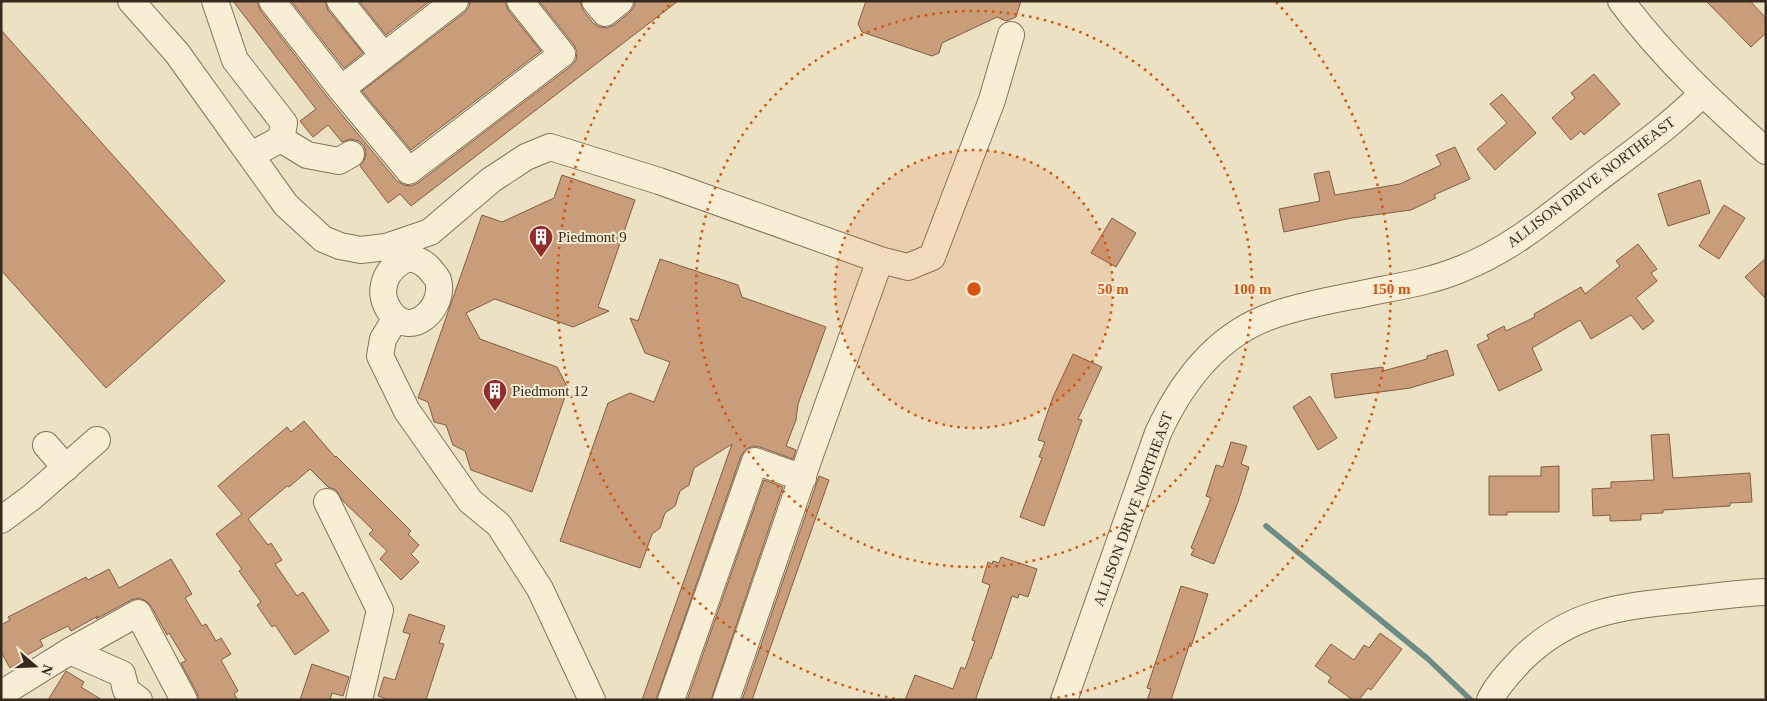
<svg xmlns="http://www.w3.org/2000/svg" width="1767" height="701" font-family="Georgia,serif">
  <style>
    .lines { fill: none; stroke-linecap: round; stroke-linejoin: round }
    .stream { stroke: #6c8d85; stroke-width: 5.5 }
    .building { fill: #c99c7a; stroke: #845d41 }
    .minor-casing { stroke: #86725a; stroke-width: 28 }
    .minor { stroke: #f8eed6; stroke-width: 26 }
    .ring { fill: none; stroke: #d6540e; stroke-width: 2.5; stroke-dasharray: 2.5 5 }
    .labels { text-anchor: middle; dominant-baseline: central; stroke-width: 4; stroke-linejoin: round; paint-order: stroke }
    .street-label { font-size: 15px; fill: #362a1e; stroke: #f4ebd2 }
    .poi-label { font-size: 15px; fill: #362a1e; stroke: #f4ebd2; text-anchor: start }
    .centre { fill: #d6540e; stroke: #f4ebd2; stroke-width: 2.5 }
    .ring-label { font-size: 15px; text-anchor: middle; font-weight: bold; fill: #d6540e; stroke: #f4ebd2; stroke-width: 4; stroke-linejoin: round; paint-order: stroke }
  </style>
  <rect width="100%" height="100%" fill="#ece1c3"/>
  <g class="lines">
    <!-- stream -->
    <polyline class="stream" points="1266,526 1428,659 1471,700"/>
  </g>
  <!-- building -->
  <g class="building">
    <polygon points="233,1 257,1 260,10 329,99 397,181 404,185 411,186 418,183 571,66 576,60 577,52 574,45 539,1 580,1 583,10 593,23 599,27 607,28 614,25 629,13 634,7 635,1 678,1 411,206 400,194 388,203 360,166 364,161 366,153 364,146 359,141 350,139 342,142 328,125 313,137 300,121 316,109"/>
    <polygon points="291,1 325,1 328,10 363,53 344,68"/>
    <polygon points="359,1 430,1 386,35"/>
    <polygon points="470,1 505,1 508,10 541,51 411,150 362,91 464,13 469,7"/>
    <polygon points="866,1 1021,1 1016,17 1009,20 1006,21 997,17 942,43 939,53 932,56 862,32 858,24"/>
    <polygon points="1706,1 1750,1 1766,18 1766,33 1751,47"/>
    <polygon points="1,30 225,281 106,388 1,270"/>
    <polygon points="1594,74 1620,104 1584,135 1581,131 1571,140 1552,118 1575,98 1571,93"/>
    <polygon points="1502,94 1536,133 1495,170 1477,149 1507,123 1490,104"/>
    <polygon points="1455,147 1470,179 1434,195 1436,198 1411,210 1352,218 1284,232 1279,209 1320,201 1314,174 1329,171 1335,195 1400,184 1441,165 1436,155"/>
    <polygon points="562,175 635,200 598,307 609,311 573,327 495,299 466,313 480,339 557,367 568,388 532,492 471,470 465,451 453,445 446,425 434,422 428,402 418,398 482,215 502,222 554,198"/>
    <polygon points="1700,180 1710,213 1668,226 1658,194"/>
    <polygon points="1724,205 1745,218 1719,259 1699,246"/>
    <polygon points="1112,218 1136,233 1116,267 1091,253"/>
    <polygon points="1638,244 1657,269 1651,273 1657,281 1636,298 1654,321 1643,330 1631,315 1591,339 1580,320 1532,348 1542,370 1499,391 1477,345 1489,339 1487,335 1504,326 1506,331 1535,317 1534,314 1581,287 1585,294 1620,266 1616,261"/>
    <polygon points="1766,258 1766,299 1745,277"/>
    <polygon points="660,259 738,285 742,297 826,327 798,404 796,420 786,446 796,450 793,459 760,447 753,446 746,449 741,456 656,700 642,700 732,444 694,468 689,485 680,491 675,506 665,513 660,528 652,534 640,568 560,541 608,403 630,393 654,402 670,362 645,353 630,318 638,321"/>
    <polygon points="1447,350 1454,375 1410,388 1335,398 1331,374 1383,367 1383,371 1427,359 1427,356"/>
    <polygon points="1073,354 1102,367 1078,419 1082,420 1044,526 1020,517 1042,458 1039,457 1045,442 1038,440 1053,397"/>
    <polygon points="1310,396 1337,438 1318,450 1293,407"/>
    <polygon points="304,421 335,457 336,456 411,531 408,534 419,545 411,554 419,562 401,580 380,559 387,551 369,534 373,530 343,501 336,490 328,487 310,469 289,487 287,486 248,519 268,545 271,543 282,560 275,564 297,596 303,592 329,631 295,655 275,625 272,627 257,605 261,602 239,571 242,569 216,534 242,514 218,486 287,427 291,432"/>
    <polygon points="1669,434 1673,478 1750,473 1752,502 1730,503 1730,506 1663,510 1663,513 1641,514 1641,520 1610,521 1610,515 1593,516 1592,489 1611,488 1611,482 1654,480 1651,435"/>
    <polygon points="1231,442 1247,446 1241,464 1249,467 1238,502 1214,564 1191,555 1194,549 1191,548 1211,498 1206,496 1216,465 1223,467"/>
    <polygon points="1559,466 1559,512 1507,512 1507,515 1489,515 1489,476 1541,476 1541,467"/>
    <polygon points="819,476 829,480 752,700 742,700"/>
    <polygon points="764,480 783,487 711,700 687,700"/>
    <polygon points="1001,557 1037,569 1028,597 1019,594 1018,598 1012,596 991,659 990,658 976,698 977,700 905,700 915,675 953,689 961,667 965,669 975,641 972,640 990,585 982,582 988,562 992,564 993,561 999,563"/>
    <polygon points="171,559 192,594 185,598 202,626 206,624 216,641 221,638 231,654 221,660 238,691 234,694 238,700 199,700 197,693 181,663 186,661 169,633 167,635 151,606 146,601 139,598 131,600 96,619 98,616 71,631 68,626 40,640 43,646 27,655 28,658 10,668 1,652 1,625 10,620 8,617 86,577 88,580 109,569 119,588"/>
    <polygon points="1181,586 1208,594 1192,644 1190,643 1171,700 1147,700 1151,689 1147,688"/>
    <polygon points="409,614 445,626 439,643 444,644 426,700 389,700 378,696 384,677 395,680 410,634 403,632"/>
    <polygon points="1380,633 1402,649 1371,690 1368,688 1359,700 1353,700 1328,682 1331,677 1315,666 1331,644 1354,660 1364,645 1369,648"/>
    <polygon points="312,664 349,677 343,696 332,693 330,700 300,700"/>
    <polygon points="66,671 84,682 81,687 102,700 48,700"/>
  </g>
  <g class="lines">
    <defs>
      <g id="minor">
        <polyline points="131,1 177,53 286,205 323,239 340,246 361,250 386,247 430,232 491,180 526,157 550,147 659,181 880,260 908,267 932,257 992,100 1011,35"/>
        <polyline points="215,1 235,60 284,123 281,139 251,155"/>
        <polyline points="272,1 341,89 409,171 562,54 520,1"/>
        <polyline points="340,1 383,55"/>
        <polyline points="595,1 605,13 620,1"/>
        <path d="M1621 1C1663 57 1713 104 1766 151"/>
        <polyline points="341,89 455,1"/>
        <polyline points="281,139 307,155 339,161 351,154"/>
        <path d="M409 258C418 259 423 262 429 268 432 272 436 276 438 280 446 306 412 340 391 313 375 292 385 267 409 258Z"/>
        <polyline points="396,318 383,339 380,356 407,411 470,501 499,525 540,589 592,700"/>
        <polyline points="46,445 66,468"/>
        <polyline points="327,502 380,610 359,700"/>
        <polyline points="1,520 32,497 97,440"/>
        <polyline points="70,651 122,674 126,690 139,700"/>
        <polyline points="1,694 70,651 138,613 184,700"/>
        <polyline points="671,700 755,461 803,478"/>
        <polyline points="726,700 810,455 880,260"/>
        <path d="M1064 700 1158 433C1182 381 1217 334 1274 315 1308 303 1345 298 1381 290 1408 285 1435 280 1461 269 1510 250 1550 216 1591 184 1629 155 1668 128 1702 94"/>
        <path d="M1490 700C1497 685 1510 672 1521 660 1572 609 1626 606 1693 599 1717 596 1742 593 1766 592"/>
      </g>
    </defs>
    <!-- minor casing -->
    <use href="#minor" class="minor-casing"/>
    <!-- minor -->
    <use href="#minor" class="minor"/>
  </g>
  <!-- distance rings -->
  <circle cx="974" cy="289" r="139" fill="#d6540e" fill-opacity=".12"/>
  <g class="ring">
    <circle cx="974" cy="289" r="139"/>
    <circle cx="974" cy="289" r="278"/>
    <path d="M902 700A417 417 0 0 1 672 2M1276 2A417 417 0 0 1 1046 700"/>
  </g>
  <!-- icons -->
  <defs>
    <symbol id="building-pin" viewBox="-11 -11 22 30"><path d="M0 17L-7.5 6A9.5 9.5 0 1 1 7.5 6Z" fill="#932d2d" stroke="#f4ebd2"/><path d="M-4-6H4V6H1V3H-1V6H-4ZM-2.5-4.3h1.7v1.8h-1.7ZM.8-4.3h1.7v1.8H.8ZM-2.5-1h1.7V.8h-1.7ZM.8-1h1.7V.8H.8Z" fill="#fff"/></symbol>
  </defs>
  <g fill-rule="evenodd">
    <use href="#building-pin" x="527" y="223" width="28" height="38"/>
    <use href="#building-pin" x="481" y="377" width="28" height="38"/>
  </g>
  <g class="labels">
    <!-- street labels -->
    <g class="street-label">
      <text transform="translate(1591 182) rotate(-37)">ALLISON DRIVE NORTHEAST</text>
      <text transform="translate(1133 509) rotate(-70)">ALLISON DRIVE NORTHEAST</text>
    </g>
    <!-- poi labels -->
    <g class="poi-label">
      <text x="558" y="237">Piedmont 9</text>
      <text x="512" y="391">Piedmont 12</text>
    </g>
  </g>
  <circle cx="974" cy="289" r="8" class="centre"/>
  <g class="ring-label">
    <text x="1113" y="294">50 m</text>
    <text x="1252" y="294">100 m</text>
    <text x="1391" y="294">150 m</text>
  </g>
  <!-- border -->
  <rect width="1767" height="701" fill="none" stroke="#362a1e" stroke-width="5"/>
  <!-- north arrow -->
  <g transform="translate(35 666) rotate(109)" stroke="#f4ebd2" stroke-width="4" paint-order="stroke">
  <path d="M0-4L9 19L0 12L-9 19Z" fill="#362a1e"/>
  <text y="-8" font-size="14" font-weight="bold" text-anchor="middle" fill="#362a1e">N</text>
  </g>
</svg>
